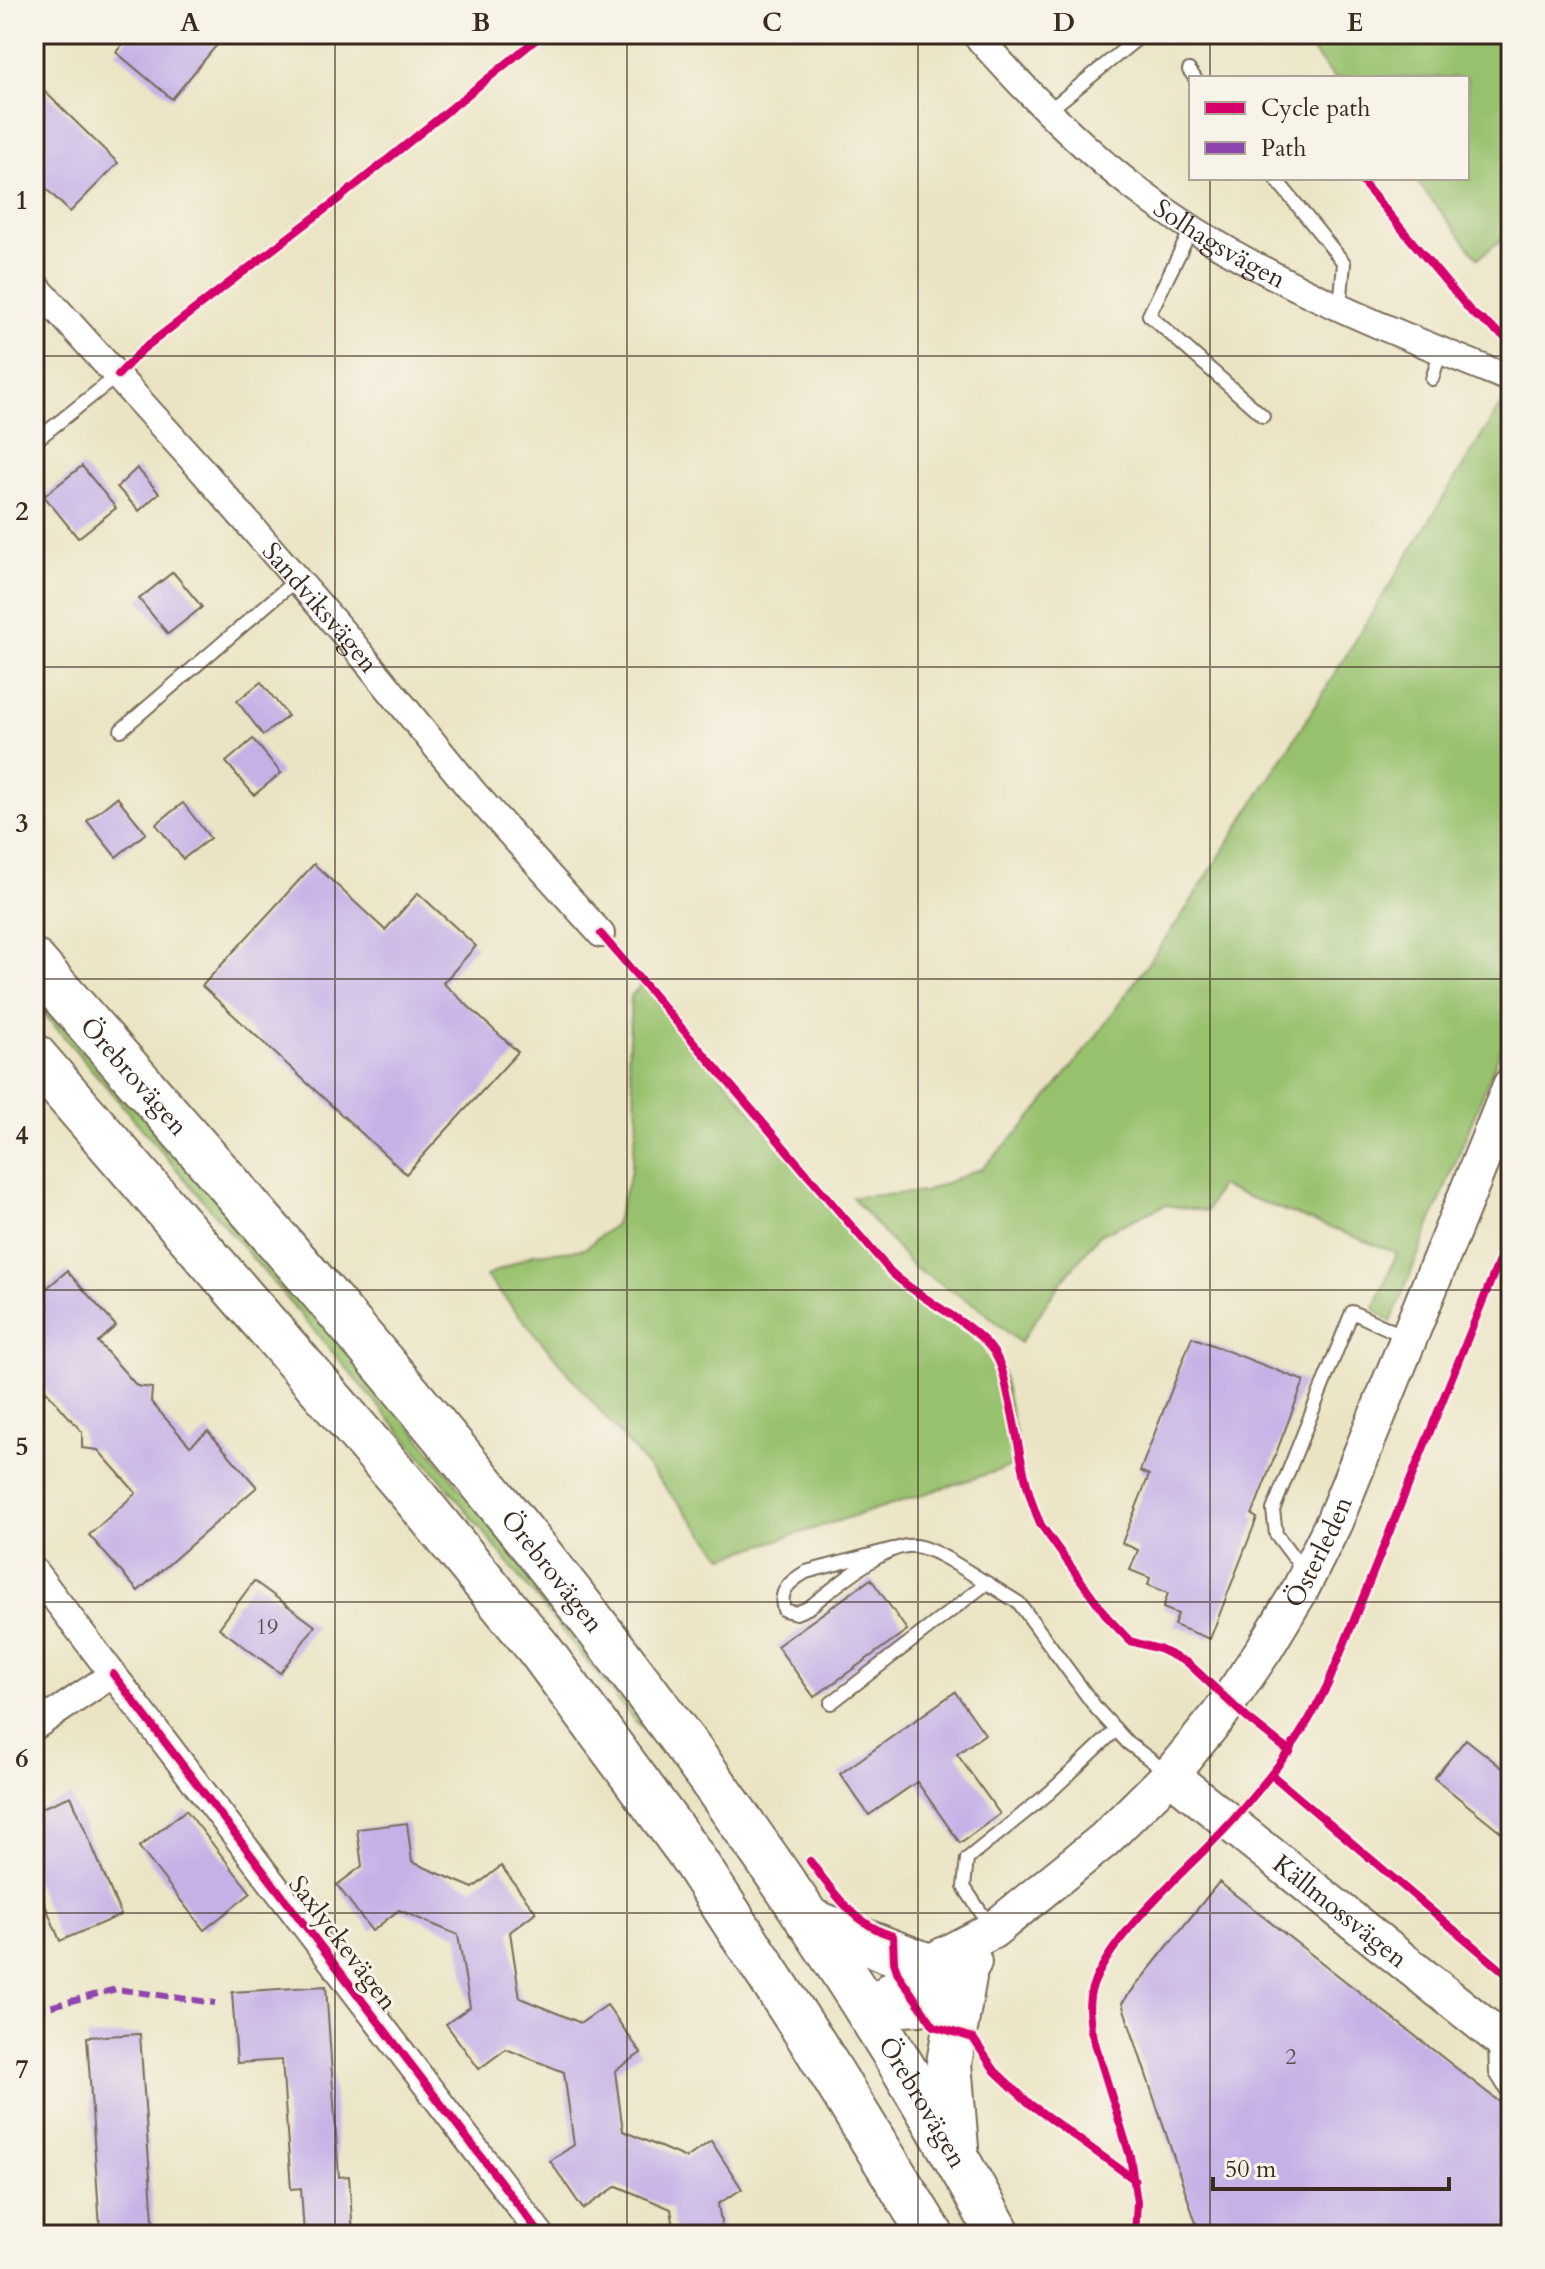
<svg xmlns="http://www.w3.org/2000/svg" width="1545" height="2269" font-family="Cardo,serif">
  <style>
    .green { fill: #98c16d; stroke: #6a7646; stroke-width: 2 }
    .building { fill: #c6b1e7 }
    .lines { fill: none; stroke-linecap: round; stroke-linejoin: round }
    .lane-casing { stroke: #796b58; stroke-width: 16 }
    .street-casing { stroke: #796b58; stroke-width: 30 }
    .secondary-casing { stroke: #796b58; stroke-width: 40 }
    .highway-casing { stroke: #796b58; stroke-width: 48 }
    .lane { stroke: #fff; stroke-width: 12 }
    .street { stroke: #fff; stroke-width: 26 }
    .secondary { stroke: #fff; stroke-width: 36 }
    .highway { stroke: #fff; stroke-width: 44 }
    .quiet { stroke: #8e44ad; stroke-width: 6; stroke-dasharray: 12 6; stroke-linecap: butt }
    .cycleway-casing { stroke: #f7f3e8; stroke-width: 13 }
    .cycleway { stroke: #d6006c; stroke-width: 8 }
    .grid { fill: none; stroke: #3b2a1e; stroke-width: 2; stroke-opacity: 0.55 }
    .labels { text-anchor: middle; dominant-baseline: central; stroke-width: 6; stroke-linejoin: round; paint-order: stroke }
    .number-label { font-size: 22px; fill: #5e4c50 }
    .street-label { font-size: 26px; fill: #3b2a1e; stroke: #f7f3e8 }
    .neatline { fill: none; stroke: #3b2a1e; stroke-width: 3 }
    .grid-label { font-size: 26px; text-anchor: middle; font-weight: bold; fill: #3b2a1e }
  </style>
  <rect width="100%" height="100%" fill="#f7f3e8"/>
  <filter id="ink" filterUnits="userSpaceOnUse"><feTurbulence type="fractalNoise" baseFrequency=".0125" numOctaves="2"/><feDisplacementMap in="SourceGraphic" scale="16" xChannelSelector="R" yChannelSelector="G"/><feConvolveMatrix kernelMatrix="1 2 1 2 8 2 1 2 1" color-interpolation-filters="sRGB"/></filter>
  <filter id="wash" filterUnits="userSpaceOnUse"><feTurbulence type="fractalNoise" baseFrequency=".006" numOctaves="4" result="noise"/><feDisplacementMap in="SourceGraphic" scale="32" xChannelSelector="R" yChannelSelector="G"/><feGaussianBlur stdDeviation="1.8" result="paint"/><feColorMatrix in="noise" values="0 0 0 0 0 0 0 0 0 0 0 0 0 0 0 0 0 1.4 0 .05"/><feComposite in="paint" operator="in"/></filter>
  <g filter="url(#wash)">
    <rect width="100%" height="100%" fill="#ebe4c4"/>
    <!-- green -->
    <g class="green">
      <polygon points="1299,34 1511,34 1511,232 1478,258 1414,178 1467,178 1467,78 1334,78"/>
      <polygon points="1507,395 1511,396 1511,1024 1391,1322 1374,1309 1397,1253 1219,1186 1207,1211 1165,1205 1099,1235 1058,1286 1020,1343 980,1308 913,1267 852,1197 924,1192 983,1168 1027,1123 1095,1038 1183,914 1305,722"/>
      <polygon points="34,979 320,1312 665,1746 634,1720 445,1484 34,1002"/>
      <polygon points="643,983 887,1271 919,1296 960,1320 988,1343 1002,1371 1022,1463 724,1557 486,1276 534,1254 584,1249 615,1224 631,1172 638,1114 628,1058 631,996"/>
    </g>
    <g id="blocks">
      <!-- building -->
      <g class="building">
        <polygon points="131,34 226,34 172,99 116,52"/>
        <polygon points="34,81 118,163 70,212 34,177"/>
        <polygon points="82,466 116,508 78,538 44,496"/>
        <polygon points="137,468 159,493 139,511 117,487"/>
        <polygon points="173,572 202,607 168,634 139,599"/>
        <polygon points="261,682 288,716 263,735 237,701"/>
        <polygon points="253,739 281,773 254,795 226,762"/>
        <polygon points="117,797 146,833 116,857 87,821"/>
        <polygon points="183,803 210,838 183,859 156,824"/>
        <polygon points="314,864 385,930 418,893 476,946 443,983 518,1052 406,1174 202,986"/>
        <polygon points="67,1271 116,1326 98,1342 137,1386 152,1388 151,1402 190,1446 208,1431 257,1487 138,1591 89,1535 136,1493 98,1450 82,1448 82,1432 34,1377 34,1299"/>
        <polygon points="1192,1337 1304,1381 1252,1515 1257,1518 1210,1639 1174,1625 1178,1614 1163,1608 1168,1593 1148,1585 1150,1578 1130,1570 1138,1550 1122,1543 1149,1475 1140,1471"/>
        <polygon points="871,1579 907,1630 814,1697 777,1646"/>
        <polygon points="254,1581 315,1626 280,1673 219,1628"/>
        <polygon points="955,1692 985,1734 957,1754 1000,1814 960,1843 917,1782 869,1815 840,1774"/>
        <polygon points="1466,1739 1511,1775 1511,1840 1434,1778"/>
        <polygon points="71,1796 121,1915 60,1941 34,1878 34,1811"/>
        <polygon points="186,1810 251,1893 204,1930 139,1847"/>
        <polygon points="407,1823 412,1862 473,1888 501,1866 536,1912 510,1932 520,1998 581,2023 607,2005 641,2053 615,2071 623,2131 686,2158 711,2141 742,2189 718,2204 723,2235 675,2235 671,2209 617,2186 583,2209 550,2161 574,2145 564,2072 506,2049 479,2069 446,2024 470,2007 458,1935 399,1910 372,1931 337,1885 362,1866 357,1829"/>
        <polygon points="1219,1882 1511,2111 1511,2235 1200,2235 1122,2003"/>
        <polygon points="326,1986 339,2177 349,2176 353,2235 304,2235 301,2188 291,2189 282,2060 237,2063 232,1992"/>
        <polygon points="140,2034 154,2235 113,2235 113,2228 100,2228 87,2037"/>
      </g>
    </g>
  </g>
  <g filter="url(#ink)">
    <use href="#blocks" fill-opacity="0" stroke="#796b58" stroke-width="2"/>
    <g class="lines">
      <defs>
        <g id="lane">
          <polyline points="1189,70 1195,78"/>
          <polyline points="1047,112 1143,34"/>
          <polyline points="1275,178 1344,263 1340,307"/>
          <polyline points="1192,228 1149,315 1263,416"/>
          <polyline points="1432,379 1441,350"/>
          <polyline points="34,442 118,375"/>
          <polyline points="121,730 297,579"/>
          <path d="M893 1549 806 1572C790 1581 778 1591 784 1610L796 1613 808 1608C832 1590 885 1542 915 1546 937 1549 967 1572 987 1583"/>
          <polyline points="1303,1570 1276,1534 1273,1510 1352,1312 1406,1337"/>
          <polyline points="831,1703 987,1583 1019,1603 1096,1708 1128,1743 1168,1773"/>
          <polyline points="990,1926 964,1887 967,1859 1049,1793 1116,1730"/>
          <polyline points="1495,2044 1496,2073 1511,2097"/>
        </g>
        <g id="street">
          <path id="s1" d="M975 34C1023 88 1075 142 1132 186 1244 274 1381 327 1511 379"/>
          <path id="s2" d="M34 284 201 469 347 637 473 792 601 934"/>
          <polyline points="34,1571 541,2235"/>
          <polyline points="34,1727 113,1674"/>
        </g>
        <g id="secondary">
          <path id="s3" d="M1170 1775 1511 2047"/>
          <path id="s4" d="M865 2010 926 1965 993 1930 1104 1840 1170 1775 1220 1714 1265 1648 1300 1590 1334 1522 1511 1086"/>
          <polyline points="865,2010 920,2007 964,1977 973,1962"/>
        </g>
        <g id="highway">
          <path id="s5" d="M34 962C386 1362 745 1763 999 2235"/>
          <polyline points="34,1056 408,1489 540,1650 688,1851 815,2046 931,2235"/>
          <polyline points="808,1920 926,1965"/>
          <polyline points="956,2148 949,2063 964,1977"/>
        </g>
      </defs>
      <!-- lane casing -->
      <use href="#lane" class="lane-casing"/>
      <!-- street casing -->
      <use href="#street" class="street-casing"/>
      <!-- secondary casing -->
      <use href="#secondary" class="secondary-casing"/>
      <!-- highway casing -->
      <use href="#highway" class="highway-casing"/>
      <!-- lane -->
      <use href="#lane" class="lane"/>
      <!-- street -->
      <use href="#street" class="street"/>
      <!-- secondary -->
      <use href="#secondary" class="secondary"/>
      <!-- highway -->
      <use href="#highway" class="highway"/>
      <!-- quiet -->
      <polyline class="quiet" points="34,2011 116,1989 215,2003"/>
      <defs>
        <g id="cycleway">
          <polyline points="1359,178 1472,313 1509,340"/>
          <polyline points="118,375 143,349 341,197 543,34"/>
          <path d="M601 934 891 1272C919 1299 968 1320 990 1347 1002 1361 1005 1381 1009 1399 1019 1440 1023 1487 1041 1525L1108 1618 1130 1641 1159 1649 1188 1663 1247 1718 1290 1752"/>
          <polyline points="113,1674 541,2235"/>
          <polyline points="1272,1775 1511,1978"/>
          <path d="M810 1861C834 1893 854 1924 893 1936L894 1962 898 1974 934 2026 973 2038 995 2071 1030 2104 1135 2180"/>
          <path d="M1135 2235 1137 2202 1130 2156 1091 2030C1090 2015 1087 2002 1092 1988 1114 1928 1191 1868 1234 1819 1272 1775 1302 1738 1328 1684L1511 1231"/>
        </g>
      </defs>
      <!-- cycleway casing -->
      <use href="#cycleway" class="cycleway-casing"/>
      <!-- cycleway -->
      <use href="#cycleway" class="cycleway"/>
    </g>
  </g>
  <!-- grid -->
  <path class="grid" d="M335 34V2235M627 34V2235M918 34V2235M1210 34V78M1210 178V2235M34 356H1511M34 667H1511M34 979H1511M34 1290H1511M34 1602H1511M34 1913H1511"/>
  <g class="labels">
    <!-- number labels -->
    <g class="number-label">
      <text x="267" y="1627">19</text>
      <text x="1291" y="2057">2</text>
    </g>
    <!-- street labels -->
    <g class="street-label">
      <text stroke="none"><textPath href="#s1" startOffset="324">Solhagsvägen</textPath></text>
      <text stroke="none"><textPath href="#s2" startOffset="432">Sandviksvägen</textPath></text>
      <text stroke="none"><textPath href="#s5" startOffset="152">Örebrovägen</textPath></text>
      <text stroke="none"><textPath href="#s4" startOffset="656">Österleden</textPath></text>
      <text stroke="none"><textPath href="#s5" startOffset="800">Örebrovägen</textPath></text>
      <text stroke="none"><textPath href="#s3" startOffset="218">Källmossvägen</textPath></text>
      <text transform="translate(343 1943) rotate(53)">Saxlyckevägen</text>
      <text stroke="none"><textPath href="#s5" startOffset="1448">Örebrovägen</textPath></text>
    </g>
  </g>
  <!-- margin -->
  <rect width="1545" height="2269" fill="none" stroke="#f7f3e8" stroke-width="88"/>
  <!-- legend -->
  <rect x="1189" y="76" width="280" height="104" fill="#f7f3e8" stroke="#aca397" stroke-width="2"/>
  <rect x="1205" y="102" width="40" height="12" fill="#d6006c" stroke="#aca397" stroke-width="2"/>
  <text x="1261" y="116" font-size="24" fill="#3b2a1e">Cycle path</text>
  <rect x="1205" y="142" width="40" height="12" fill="#8e44ad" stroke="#aca397" stroke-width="2"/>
  <text x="1261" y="156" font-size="24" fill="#3b2a1e">Path</text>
  <!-- scale -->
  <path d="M1213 2177v12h236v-12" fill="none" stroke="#3b2a1e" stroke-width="4"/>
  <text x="1225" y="2177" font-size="24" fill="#3b2a1e" stroke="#f7f3e8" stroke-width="6" paint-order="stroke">50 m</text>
  <rect x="44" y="44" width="1457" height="2181" class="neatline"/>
  <g class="grid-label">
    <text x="190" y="31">A</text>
    <text x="481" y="31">B</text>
    <text x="772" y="31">C</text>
    <text x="1064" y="31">D</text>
    <text x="1355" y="31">E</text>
    <text x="22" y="209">1</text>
    <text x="22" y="520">2</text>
    <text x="22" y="832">3</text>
    <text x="22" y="1144">4</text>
    <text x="22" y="1455">5</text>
    <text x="22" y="1767">6</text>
    <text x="22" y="2078">7</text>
  </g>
</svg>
